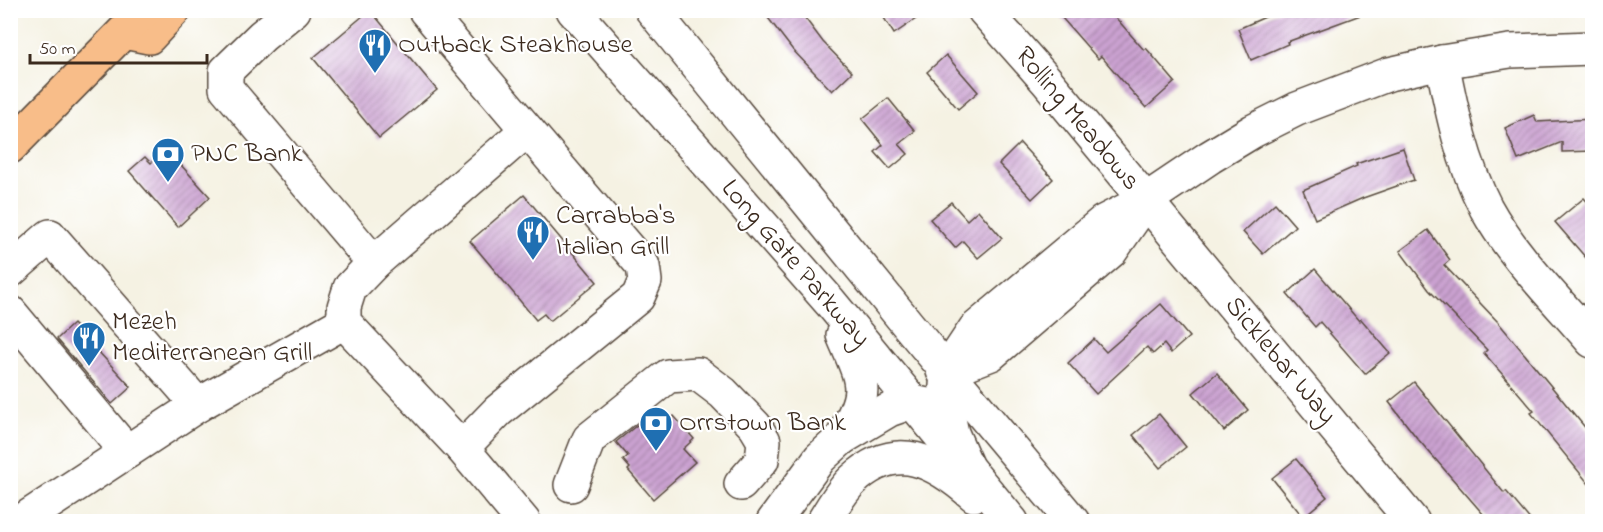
<svg xmlns="http://www.w3.org/2000/svg" width="1603" height="532" font-family="'Indie Flower',sans-serif">
  <style>
    .building { fill: url(#building-hatch) }
    .lines { fill: none; stroke-linecap: round; stroke-linejoin: round }
    .minor-casing { stroke: #57483c; stroke-width: 36 }
    .major-casing { stroke: #57483c; stroke-width: 36 }
    .minor { stroke: #fff; stroke-width: 33 }
    .major { stroke: #f8bd89; stroke-width: 33 }
    .labels { text-anchor: middle; dominant-baseline: central; stroke-width: 4.5; stroke-linejoin: round; paint-order: stroke }
    .poi-label { font-size: 27px; fill: #3b2a1e; stroke: #fff; text-anchor: start }
    .street-label { font-size: 27px; fill: #3b2a1e; stroke: #fff }
  </style>
  <defs>
    <pattern id="building-hatch" width="6" height="6" patternUnits="userSpaceOnUse" patternTransform="scale(1.5)"><rect width="6" height="6" fill="#cba2d1"/><path d="M-1 1l2-2M0 6l6-6M5 7l2-2" fill="none" stroke="#a684a9"/></pattern>
  </defs>
  <rect width="100%" height="100%" fill="#fff"/>
  <filter id="ink" filterUnits="userSpaceOnUse"><feTurbulence type="fractalNoise" baseFrequency=".0167" numOctaves="2"/><feDisplacementMap in="SourceGraphic" scale="12" xChannelSelector="R" yChannelSelector="G"/><feConvolveMatrix kernelMatrix="1 2 1 2 8 2 1 2 1" color-interpolation-filters="sRGB"/></filter>
  <filter id="wash" filterUnits="userSpaceOnUse"><feTurbulence type="fractalNoise" baseFrequency=".008" numOctaves="4" result="noise"/><feDisplacementMap in="SourceGraphic" scale="24" xChannelSelector="R" yChannelSelector="G"/><feGaussianBlur stdDeviation="1.35" result="paint"/><feColorMatrix in="noise" values="0 0 0 0 0 0 0 0 0 0 0 0 0 0 0 0 0 1.4 0 .05"/><feComposite in="paint" operator="in"/></filter>
  <g filter="url(#wash)">
    <rect width="100%" height="100%" fill="#f5f2e3"/>
    <g id="blocks">
      <!-- building -->
      <g class="building">
        <polygon points="370,10 437,90 379,138 313,58"/>
        <polygon points="762,10 799,10 823,42 852,72 832,91 792,49"/>
        <polygon points="879,10 929,10 894,34"/>
        <polygon points="1055,10 1109,10 1144,50 1146,48 1175,82 1146,108 1101,56 1098,59"/>
        <polygon points="1281,10 1366,10 1366,13 1287,42 1288,44 1251,60 1238,29"/>
        <polygon points="946,55 978,92 958,109 927,72"/>
        <polygon points="888,98 915,131 899,144 908,154 890,169 875,152 883,145 862,119"/>
        <polygon points="1534,115 1537,122 1593,119 1593,151 1562,152 1562,142 1518,160 1505,128"/>
        <polygon points="1020,143 1053,179 1032,199 999,164"/>
        <polygon points="1403,148 1414,180 1363,198 1315,219 1303,190 1357,166 1356,164"/>
        <polygon points="170,153 210,197 178,227 129,171 145,157 151,163 161,154"/>
        <polygon points="524,195 597,282 550,321 544,314 536,320 470,241"/>
        <polygon points="1584,198 1593,208 1593,266 1555,222"/>
        <polygon points="951,202 967,220 978,210 1002,238 978,258 963,241 955,248 930,219"/>
        <polygon points="1275,203 1295,226 1263,254 1243,232"/>
        <polygon points="1428,230 1450,260 1444,265 1498,322 1593,437 1593,489 1531,413 1534,411 1484,353 1487,350 1429,290 1400,251"/>
        <polygon points="1315,269 1359,321 1361,319 1390,353 1365,374 1320,322 1315,327 1287,294"/>
        <polygon points="1161,304 1189,337 1171,353 1164,344 1153,354 1147,347 1096,394 1068,363 1094,339 1106,352"/>
        <polygon points="73,324 131,387 112,404 57,339"/>
        <polygon points="1217,373 1248,410 1224,431 1193,393"/>
        <polygon points="1414,382 1504,493 1506,491 1532,522 1490,522 1417,438 1389,402"/>
        <polygon points="1159,414 1186,447 1160,468 1133,435"/>
        <polygon points="674,416 694,439 683,449 695,462 653,499 628,470 630,468 623,460 628,456 616,442 647,417 658,430"/>
        <polygon points="1296,459 1327,497 1303,517 1272,478"/>
      </g>
    </g>
  </g>
  <g filter="url(#ink)">
    <use href="#blocks" fill-opacity="0" stroke="#57483c" stroke-width="1.5"/>
    <g class="lines">
      <defs>
        <g id="minor">
          <polyline points="294,10 262,36 226,71 226,88 374,263"/>
          <polyline points="425,10 643,266 645,281 638,297 498,411 462,448"/>
          <polyline points="573,10 830,302 1012,522"/>
          <polyline points="652,10 909,326 1073,522"/>
          <polyline points="984,10 1046,80 1413,522"/>
          <path d="M1442 62C1452 112 1462 162 1486 208 1513 257 1556 299 1592 341"/>
          <polyline points="10,271 50,236 198,405"/>
          <polyline points="10,312 127,452"/>
          <polyline points="943,371 947,371 991,354 1111,251 1145,202"/>
          <path d="M842 438C870 389 864 385 843 335"/>
          <polyline points="966,465 952,433 945,401 947,371 975,329 1103,222 1146,200 1210,157 1253,131 1297,109 1389,74 1442,62 1510,51 1592,48"/>
          <polyline points="571,485 589,439 668,376 698,374 723,393 755,426 764,441 762,460 741,484"/>
          <polyline points="20,522 198,405 344,322"/>
          <polyline points="524,522 462,448 344,322 344,307 350,288 374,263 527,130"/>
          <polyline points="773,522 820,458 842,438 889,410 912,402 932,406"/>
          <path d="M823 522C832 508 841 491 853 480 897 439 935 461 974 495"/>
        </g>
        <g id="major">
          <polyline points="129,33 149,37 174,10"/>
          <polyline points="10,147 145,10"/>
        </g>
      </defs>
      <!-- minor casing -->
      <use href="#minor" class="minor-casing"/>
      <!-- major casing -->
      <use href="#major" class="major-casing"/>
      <!-- minor -->
      <use href="#minor" class="minor"/>
      <!-- major -->
      <use href="#major" class="major"/>
    </g>
  </g>
  <!-- icons -->
  <defs>
    <symbol id="restaurant-pin" viewBox="-11 -11 22 30"><path d="M0 17L-7.5 6A9.5 9.5 0 1 1 7.5 6Z" fill="#1f6fb2" stroke="#fff"/><path d="M-5-6h1v4h1v-4h1v4h1v-4h1v5L-1.5 .5V6h-2V.5L-5-1ZM5-6V6H3V1.5H1.5Q1.5-4 5-6Z" fill="#fff"/></symbol>
    <symbol id="bank-pin" viewBox="-11 -11 22 30"><path d="M0 17L-7.5 6A9.5 9.5 0 1 1 7.5 6Z" fill="#1f6fb2" stroke="#fff"/><path d="M-6-4H6V4H-6ZM0-2.3a2.3 2.3 0 1 0 0 4.6a2.3 2.3 0 1 0 0-4.6Z" fill="#fff"/></symbol>
  </defs>
  <g fill-rule="evenodd">
    <use href="#restaurant-pin" x="356" y="26" width="38" height="52"/>
    <use href="#bank-pin" x="149" y="135" width="38" height="52"/>
    <use href="#restaurant-pin" x="514" y="213" width="38" height="52"/>
    <use href="#restaurant-pin" x="70" y="319" width="38" height="52"/>
    <use href="#bank-pin" x="637" y="404" width="38" height="52"/>
  </g>
  <g class="labels">
    <!-- poi labels -->
    <g class="poi-label">
      <text x="398" y="45">Outback Steakhouse</text>
      <text x="191" y="154">PNC Bank</text>
      <text x="556" y="216">Carrabba's<tspan x="556" dy="31">Italian Grill</tspan></text>
      <text x="112" y="322">Mezeh<tspan x="112" dy="31">Mediterranean Grill</tspan></text>
      <text x="679" y="423">Orrstown Bank</text>
    </g>
    <!-- street labels -->
    <g class="street-label">
      <text transform="translate(1077 119) rotate(50)">Rolling Meadows</text>
      <text transform="translate(795 264) rotate(49)">Long Gate Parkway</text>
      <text transform="translate(1280 361) rotate(50)">Sicklebar Way</text>
    </g>
  </g>
  <!-- margin -->
  <rect width="1603" height="532" fill="none" stroke="#fff" stroke-width="36"/>
  <!-- scale -->
  <path d="M30 54v9h177v-9" fill="none" stroke="#3b2a1e" stroke-width="3"/>
  <text x="39" y="54" font-size="18" fill="#3b2a1e" stroke="#ffffff" stroke-width="4.5" paint-order="stroke">50 m</text>
</svg>
